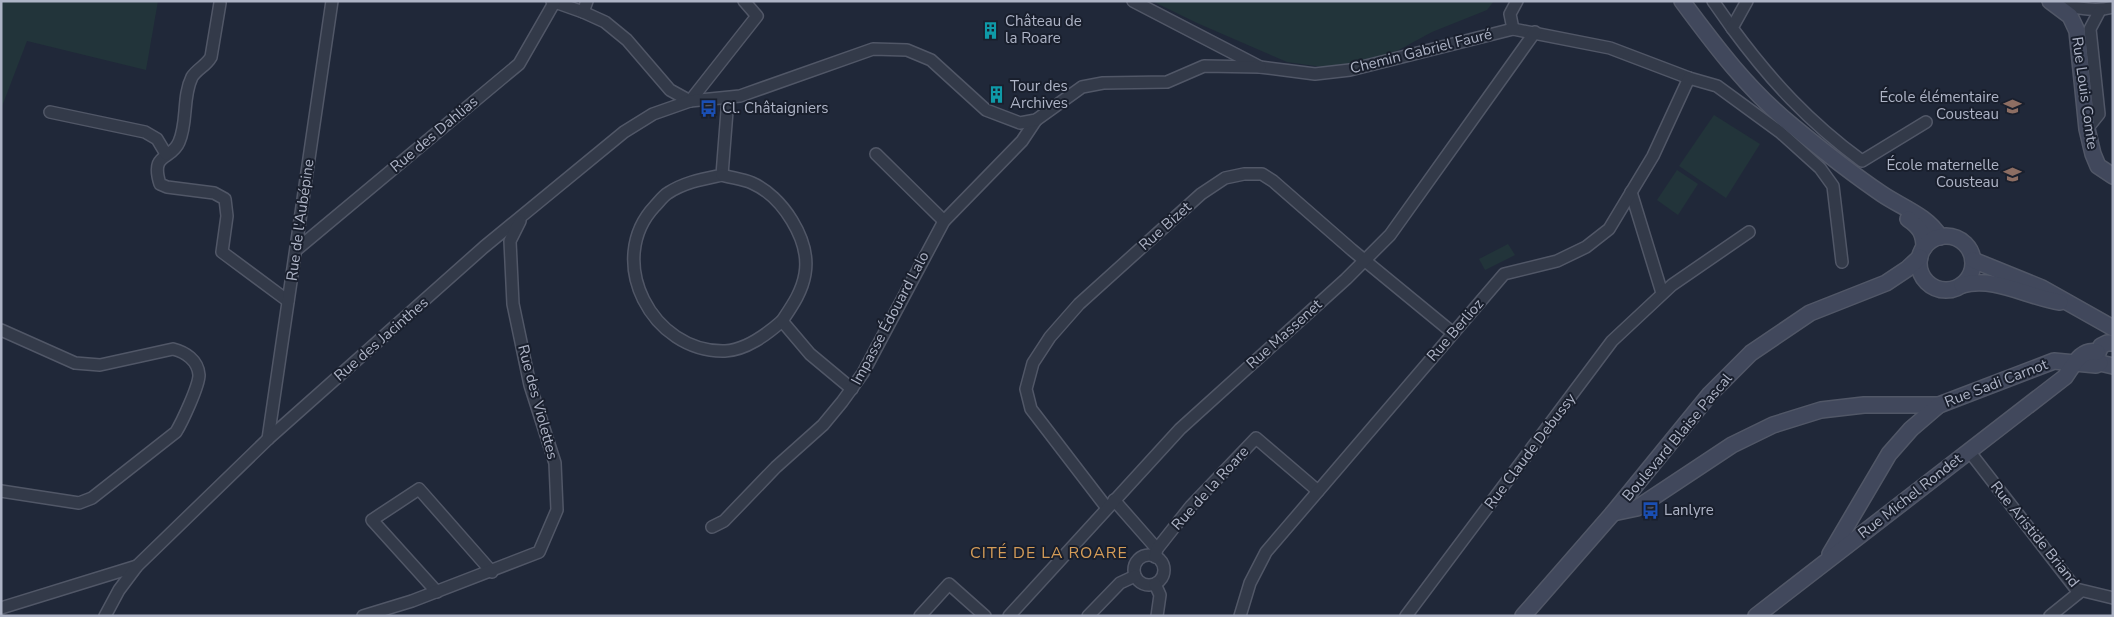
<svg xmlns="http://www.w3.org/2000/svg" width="2114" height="617" font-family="'Nunito Sans',sans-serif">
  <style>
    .green { fill: #22343a }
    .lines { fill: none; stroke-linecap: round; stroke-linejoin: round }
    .street-casing { stroke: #515767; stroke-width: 14 }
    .secondary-casing { stroke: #515767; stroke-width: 18 }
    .street { stroke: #333a49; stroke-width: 11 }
    .secondary { stroke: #41485c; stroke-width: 15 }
    .labels { text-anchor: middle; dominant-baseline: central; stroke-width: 4; stroke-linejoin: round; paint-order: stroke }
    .poi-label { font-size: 15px; fill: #aeb4c6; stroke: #191f2d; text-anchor: start }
    .street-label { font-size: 15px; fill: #aeb4c6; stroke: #191f2d }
    .neighbourhood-label { font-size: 16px; letter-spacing: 1px; fill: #d69d58; stroke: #191f2d }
  </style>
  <rect width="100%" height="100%" fill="#202839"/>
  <!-- green -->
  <g class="green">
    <polygon points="1,1 158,1 146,70 27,41 1,109"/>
    <polygon points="1152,1 1494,1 1487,10 1432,32 1358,72 1287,62 1197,23"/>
    <polygon points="1714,115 1760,144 1726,198 1679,166"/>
    <polygon points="1677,170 1698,184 1678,215 1657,200"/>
    <polygon points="1508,244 1515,255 1485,270 1479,259"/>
  </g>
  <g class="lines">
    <defs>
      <g id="street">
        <polyline points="552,1 583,12"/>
        <polyline points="587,1 583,12 605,22 627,40 670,90 690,101"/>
        <polyline points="1133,1 1260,67 1315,74 1350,70 1513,29 1610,48 1689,78 1717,86 1780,132 1820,168 1833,186 1842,262"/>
        <polyline points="1713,1 1732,28"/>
        <path d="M1747 1 1732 28C1771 81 1809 122 1862 161L1926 122"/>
        <path d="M220 3 211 57C206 66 197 69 192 77 182 97 188 122 179 142 171 161 150 152 160 184L167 187 214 193 225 199 227 216 222 252 288 301"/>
        <path d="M2057 6C2078 6 2093 13 2113 7"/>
        <polyline points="1513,29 1510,14 1517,1"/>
        <path d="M728 98 722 175C703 179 685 182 668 193 663 196 659 202 655 206 604 260 652 353 725 351 746 350 766 335 782 321"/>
        <polyline points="690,101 757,16 744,1"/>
        <polyline points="50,112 145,132 157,139 166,154"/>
        <polyline points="2087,129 2099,114 2090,29 2099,12"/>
        <polyline points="876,154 944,221"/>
        <path d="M722 175C732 178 743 179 752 183 782 196 811 240 805 274 802 292 792 306 782 321L810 354 852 389"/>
        <polyline points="1631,192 1662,293"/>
        <polyline points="296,250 519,64 554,3"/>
        <path d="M1 330 75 363 100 365 173 349C185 352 198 360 199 375 199 386 182 422 176 432L92 498 79 503 1 491"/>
        <polyline points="268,439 332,1"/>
        <polyline points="1969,451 2076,589 2113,598"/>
        <polyline points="1114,500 1157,549"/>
        <polyline points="1107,508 1031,409 1026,389 1033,363 1050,337 1079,304 1201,194 1225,178 1244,174 1262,174 1273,181 1352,250 1453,333"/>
        <polyline points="712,527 724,521 776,467 823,425 842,402 863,373 944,221 1022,141 1036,120"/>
        <circle cx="1149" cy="570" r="15"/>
        <polyline points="1155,557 1157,549 1191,506 1256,438 1318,491"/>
        <polyline points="1155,584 1160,595 1157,616"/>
        <polyline points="437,592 372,520 419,489 492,572"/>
        <polyline points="1,608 137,566"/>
        <polyline points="105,616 119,590 137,566 268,439 484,247 624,132 653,114 690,101 740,96 873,49 907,50 931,60 986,110 1020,123 1036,120 1082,87 1103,83 1167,82 1204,66 1260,67"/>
        <polyline points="363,616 412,601 539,552 557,510 555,463 530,385 513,304 510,241 520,221"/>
        <polyline points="920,616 949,584 985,616"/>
        <polyline points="1009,616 1180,429 1346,279 1390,235 1535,32"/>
        <polyline points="1088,616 1120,583 1135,576"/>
        <polyline points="1240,616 1250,583 1266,552 1504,274 1557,261 1586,247 1609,229 1653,156 1689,78"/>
        <polyline points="1406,616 1612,341 1672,285 1749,232"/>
        <polyline points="2050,616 2081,591"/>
      </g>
      <g id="secondary">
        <path d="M1682 1C1716 47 1749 91 1794 127 1822 150 1851 173 1882 194 1901 207 1928 216 1940 237"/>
        <polyline points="2050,1 2070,16 2077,31 2087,129 2093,154 2098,166 2113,176"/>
        <path d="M1908 219C1920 227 1924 234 1924 248"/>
        <circle cx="1946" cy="263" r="27"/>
        <polyline points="1973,260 2042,288 2113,328"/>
        <path d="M1962 285C1995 276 2027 297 2060 302"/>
        <polyline points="2113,343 2107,343 2101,346 2097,355 2100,363 2113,366"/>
        <polyline points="1613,513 1637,508 1732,445 1773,425 1821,410 1864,405 1939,405 2054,361 2096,365 2100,363"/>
        <polyline points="1830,554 1889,454 1911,429 1939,405"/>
        <polyline points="1523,616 1613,513 1710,394 1751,353 1810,313 1886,283 1907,269 1920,257"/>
        <path d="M1756 616 2065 377C2073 366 2081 348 2097 352"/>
      </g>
    </defs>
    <!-- street casing -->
    <use href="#street" class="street-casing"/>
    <!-- secondary casing -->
    <use href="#secondary" class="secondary-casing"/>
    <!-- street -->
    <use href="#street" class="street"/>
    <!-- secondary -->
    <use href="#secondary" class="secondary"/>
  </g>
  <!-- icons -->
  <defs>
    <symbol id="building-bare" viewBox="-9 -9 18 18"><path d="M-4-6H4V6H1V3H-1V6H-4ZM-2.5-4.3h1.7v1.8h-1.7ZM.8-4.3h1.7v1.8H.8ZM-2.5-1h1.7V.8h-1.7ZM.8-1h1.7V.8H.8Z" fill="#0f9aa8" stroke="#191f2d" stroke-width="2.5" paint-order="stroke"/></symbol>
    <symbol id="school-bare" viewBox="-9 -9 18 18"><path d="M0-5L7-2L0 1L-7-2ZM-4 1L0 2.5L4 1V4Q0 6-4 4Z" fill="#8d6e63" stroke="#191f2d" stroke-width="2.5" paint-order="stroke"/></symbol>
    <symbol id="bus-bare" viewBox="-9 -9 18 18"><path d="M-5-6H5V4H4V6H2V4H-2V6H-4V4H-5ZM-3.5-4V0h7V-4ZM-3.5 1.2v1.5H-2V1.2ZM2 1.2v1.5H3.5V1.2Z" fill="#1a4fb4" stroke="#191f2d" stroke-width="2.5" paint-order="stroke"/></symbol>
  </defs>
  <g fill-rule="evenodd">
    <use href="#building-bare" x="978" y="18" width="25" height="25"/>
    <use href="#building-bare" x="984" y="82" width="25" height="25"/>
    <use href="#school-bare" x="2000" y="94" width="25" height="25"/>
    <use href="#bus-bare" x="696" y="96" width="25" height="25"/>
    <use href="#school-bare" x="2000" y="162" width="25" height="25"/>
    <use href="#bus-bare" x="1638" y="498" width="25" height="25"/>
  </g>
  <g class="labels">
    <!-- poi labels -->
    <g class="poi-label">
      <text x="1005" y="21">Château de<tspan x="1005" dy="17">la Roare</tspan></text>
      <text x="1010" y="86">Tour des<tspan x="1010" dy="17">Archives</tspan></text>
      <text x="1999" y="97" text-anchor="end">École élémentaire<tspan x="1999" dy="17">Cousteau</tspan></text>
      <text x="722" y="108">Cl. Châtaigniers</text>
      <text x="1999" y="165" text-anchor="end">École maternelle<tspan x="1999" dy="17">Cousteau</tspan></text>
      <text x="1664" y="510">Lanlyre</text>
    </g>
    <!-- street labels -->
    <g class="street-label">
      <text transform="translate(1421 51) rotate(-14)">Chemin Gabriel Fauré</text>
      <text transform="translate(2085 93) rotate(82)">Rue Louis Comte</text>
      <text transform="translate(434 134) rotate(-40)">Rue des Dahlias</text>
      <text transform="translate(300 220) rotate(-82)">Rue de l'Aubépine</text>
      <text transform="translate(1165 226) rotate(-42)">Rue Bizet</text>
      <text transform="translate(890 318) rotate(-62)">Impasse Édouard Lalo</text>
      <text transform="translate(1455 330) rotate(-49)">Rue Berlioz</text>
      <text transform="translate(1284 334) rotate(-42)">Rue Massenet</text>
      <text transform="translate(381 339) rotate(-41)">Rue des Jacinthes</text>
      <text transform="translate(1996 383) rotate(-21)">Rue Sadi Carnot</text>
      <text transform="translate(538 402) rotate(75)">Rue des Violettes</text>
      <text transform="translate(1677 437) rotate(-50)">Boulevard Blaise Pascal</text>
      <text transform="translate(1530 451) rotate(-53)">Rue Claude Debussy</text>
      <text transform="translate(1210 488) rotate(-48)">Rue de la Roare</text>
      <text transform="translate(1910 496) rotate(-38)">Rue Michel Rondet</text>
      <text transform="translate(2035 534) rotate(51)">Rue Aristide Briand</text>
    </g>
    <!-- neighbourhood labels -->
    <g class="neighbourhood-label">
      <text x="1049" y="553">CITÉ DE LA ROARE</text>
    </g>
  </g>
  <!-- border -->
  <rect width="2114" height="617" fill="none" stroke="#aeb4c6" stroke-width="5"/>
</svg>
